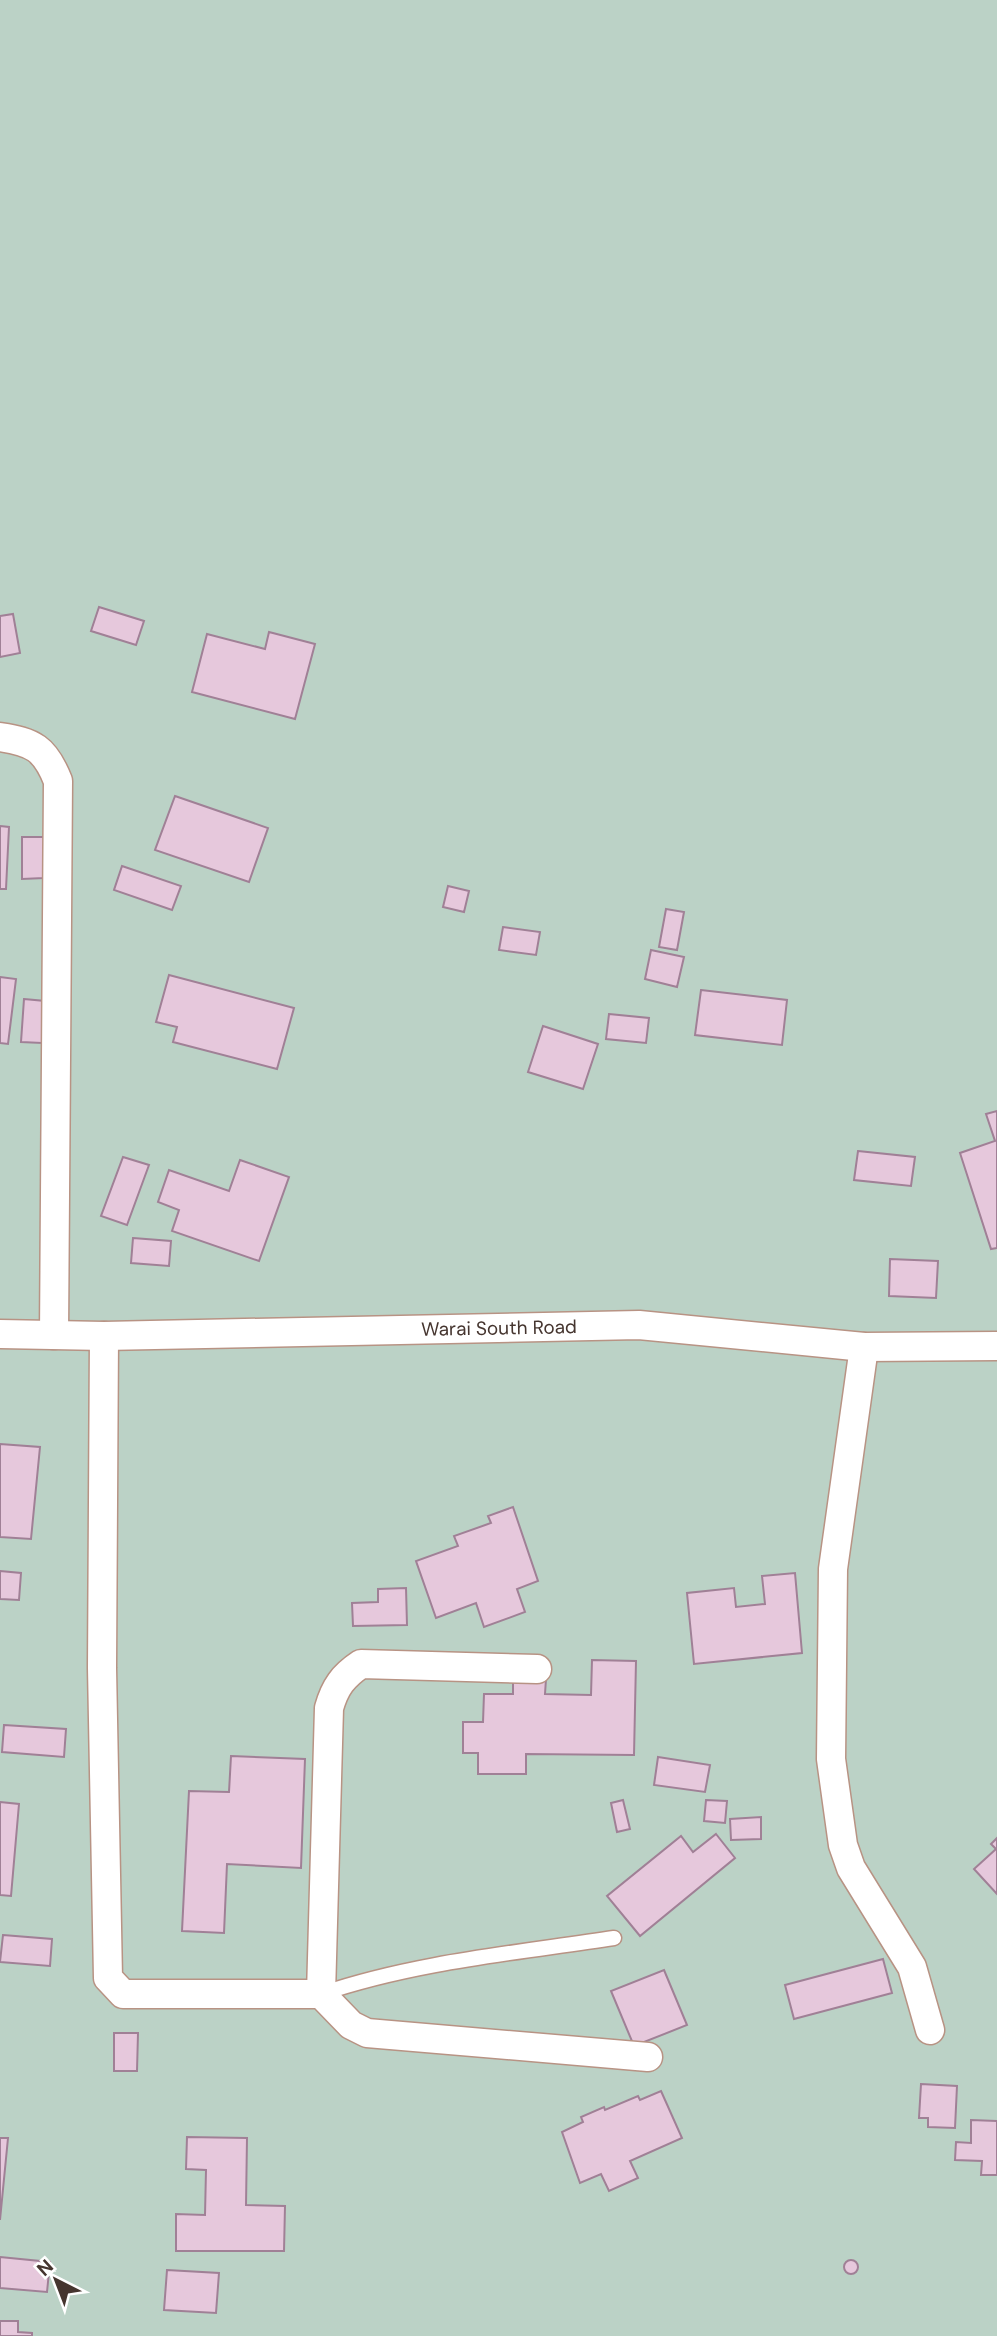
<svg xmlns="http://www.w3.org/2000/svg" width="997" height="2336" font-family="'DM Sans',sans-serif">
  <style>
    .green { fill: #bbd2c6 }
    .building { fill: #e6c8dc; stroke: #a08096; stroke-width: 2 }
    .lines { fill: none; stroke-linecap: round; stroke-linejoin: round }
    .service-casing { stroke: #b89384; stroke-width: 17 }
    .minor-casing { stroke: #b89384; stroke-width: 31 }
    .service { stroke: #fff; stroke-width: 14 }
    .minor { stroke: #fff; stroke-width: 28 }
    .labels { text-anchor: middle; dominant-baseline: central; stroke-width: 5; stroke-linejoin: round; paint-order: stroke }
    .street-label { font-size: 19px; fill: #45352f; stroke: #fff }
  </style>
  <rect width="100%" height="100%" fill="#feeee8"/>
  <!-- green -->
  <rect class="green" x="0" y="0" width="997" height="2336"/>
  <!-- building -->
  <g class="building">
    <polygon points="99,607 144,621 136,645 91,631"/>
    <polygon points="13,614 20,653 0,657 0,616"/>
    <polygon points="269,632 315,644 295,719 192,692 207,634 265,649"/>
    <polygon points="175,796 268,828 249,882 155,850"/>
    <polygon points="0,826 9,827 6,889 0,889"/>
    <polygon points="22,837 45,837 44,878 22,879"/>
    <polygon points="122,866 181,886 172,910 114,890"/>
    <polygon points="448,886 469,891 464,912 443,907"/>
    <polygon points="666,909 684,912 677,950 659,947"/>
    <polygon points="503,927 540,932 536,955 499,950"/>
    <polygon points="651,950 684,957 677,987 645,979"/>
    <polygon points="169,975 294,1008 277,1069 173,1042 177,1027 156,1022"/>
    <polygon points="0,977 16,979 8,1044 0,1043"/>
    <polygon points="701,990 787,1000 782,1045 695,1035"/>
    <polygon points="24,999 45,1001 42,1043 21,1042"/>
    <polygon points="609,1014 649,1018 646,1043 606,1039"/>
    <polygon points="543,1026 598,1044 583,1089 528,1072"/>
    <polygon points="997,1111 997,1248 991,1249 960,1153 995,1141 986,1114"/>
    <polygon points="858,1151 915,1157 911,1186 854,1180"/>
    <polygon points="123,1157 149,1165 127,1225 101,1216"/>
    <polygon points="240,1160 289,1177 259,1261 172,1231 179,1210 158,1202 169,1170 229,1191"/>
    <polygon points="133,1238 171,1241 169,1266 131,1263"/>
    <polygon points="890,1259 938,1261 936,1298 889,1296"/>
    <polygon points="0,1444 40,1447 31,1539 0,1537"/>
    <polygon points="513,1507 538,1581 517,1589 525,1612 484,1627 476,1603 436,1618 416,1561 458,1546 454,1536 491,1523 488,1516"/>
    <polygon points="0,1571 21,1573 19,1600 0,1599"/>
    <polygon points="795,1573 802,1653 694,1664 687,1593 734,1588 736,1607 765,1604 762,1576"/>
    <polygon points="406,1588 407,1625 353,1626 352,1603 378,1602 378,1589"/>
    <polygon points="592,1660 636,1661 634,1755 526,1754 526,1774 478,1774 478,1753 463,1753 463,1722 483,1722 484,1694 513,1694 513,1678 546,1679 545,1694 591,1695"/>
    <polygon points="4,1725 66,1729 64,1757 2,1752"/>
    <polygon points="231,1756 305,1759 301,1868 227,1864 224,1933 182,1931 189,1791 229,1792"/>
    <polygon points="658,1757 710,1765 705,1792 654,1785"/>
    <polygon points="623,1800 630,1829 617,1832 611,1803"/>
    <polygon points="706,1800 727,1801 725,1823 704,1821"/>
    <polygon points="0,1802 19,1804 11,1896 0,1895"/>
    <polygon points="761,1817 761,1839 731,1840 730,1819"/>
    <polygon points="716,1834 735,1858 640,1936 607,1896 681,1836 693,1852"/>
    <polygon points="997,1838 997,1894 974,1869 996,1849 991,1844"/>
    <polygon points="3,1935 52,1939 50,1966 0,1962"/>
    <polygon points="883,1959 892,1993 794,2019 785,1985"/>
    <polygon points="664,1970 687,2025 634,2046 611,1991"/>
    <polygon points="114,2033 138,2033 137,2071 114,2071"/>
    <polygon points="921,2084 957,2086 955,2128 928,2127 928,2118 919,2118"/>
    <polygon points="661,2091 682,2138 630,2161 638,2178 609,2191 601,2174 580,2183 562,2132 583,2122 581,2117 604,2107 605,2110 638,2096 640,2100"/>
    <polygon points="971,2120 997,2121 997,2175 981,2175 982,2161 955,2160 956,2142 971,2143"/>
    <polygon points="187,2137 247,2138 246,2205 285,2206 284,2251 176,2251 176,2214 205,2215 206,2170 186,2169"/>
    <polygon points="0,2138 8,2138 0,2220"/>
    <polygon points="0,2257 50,2262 47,2292 0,2288"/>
    <circle cx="851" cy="2267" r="7"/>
    <polygon points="167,2270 219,2273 216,2313 164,2310"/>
    <polygon points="0,2321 18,2321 18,2332 32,2333 32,2336 0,2336"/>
  </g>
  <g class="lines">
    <defs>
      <path id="service" d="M321 1994C415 1962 516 1953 614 1938"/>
      <g id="minor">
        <path d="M0 737C33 742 45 748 58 781L54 1335"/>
        <polyline points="0,1334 104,1336 639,1325 864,1347 997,1346"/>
        <polyline points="104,1336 102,1668 108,1978 123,1994 321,1994 351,2025 367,2033 648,2057"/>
        <polyline points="864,1347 833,1569 831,1759 843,1845 851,1868 912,1967 930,2030"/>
        <path d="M321 1994 329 1708C335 1687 343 1676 361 1664L537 1669"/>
      </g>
    </defs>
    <!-- service casing -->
    <use href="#service" class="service-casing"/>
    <!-- minor casing -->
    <use href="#minor" class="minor-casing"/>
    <!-- service -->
    <use href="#service" class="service"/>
    <!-- minor -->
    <use href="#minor" class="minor"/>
  </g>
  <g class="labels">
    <!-- street labels -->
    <g class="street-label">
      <text transform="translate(499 1328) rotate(-1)">Warai South Road</text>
    </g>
  </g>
  <!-- north arrow -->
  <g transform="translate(56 2280) rotate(318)" stroke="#ffffff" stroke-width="5" paint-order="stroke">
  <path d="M0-5L12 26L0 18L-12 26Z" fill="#45352f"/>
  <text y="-10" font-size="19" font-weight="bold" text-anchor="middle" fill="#45352f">N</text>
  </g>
</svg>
